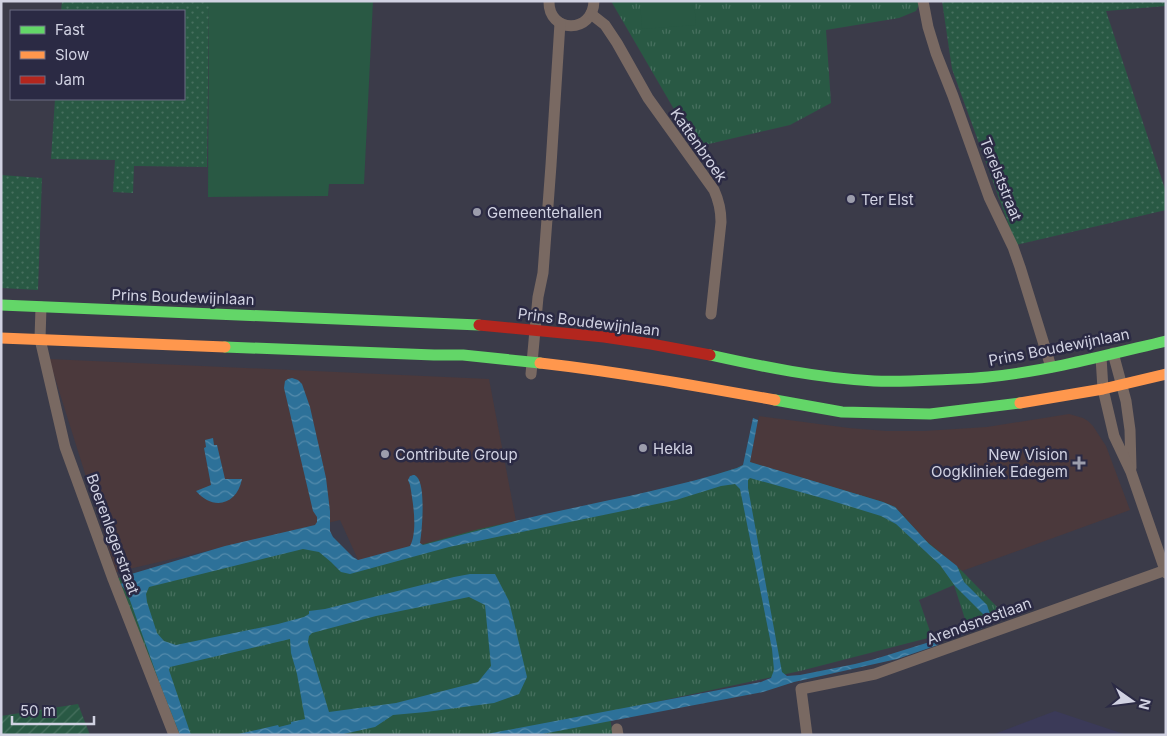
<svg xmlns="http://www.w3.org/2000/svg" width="1167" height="736" font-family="Inter,sans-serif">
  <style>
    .commercial { fill: #4b393c }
    .built { fill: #3b3a58 }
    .grass { fill: url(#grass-dots) }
    .park { fill: url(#park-tufts) }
    .garden { fill: url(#garden-furrows) }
    .pitch { fill: #295944 }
    .water { fill: url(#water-waves); fill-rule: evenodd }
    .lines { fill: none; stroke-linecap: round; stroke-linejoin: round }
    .street { stroke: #796962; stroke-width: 11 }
    .fast { stroke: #63d668; stroke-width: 11 }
    .slow { stroke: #ff974d; stroke-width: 11 }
    .jam { stroke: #b3261e; stroke-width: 11 }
    .poi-dot { fill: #9c9dac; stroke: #2b2a44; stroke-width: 2 }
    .labels { text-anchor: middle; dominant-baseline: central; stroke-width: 5; stroke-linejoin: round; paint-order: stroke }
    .street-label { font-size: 15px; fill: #d1d2e2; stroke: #2b2a44 }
    .poi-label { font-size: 15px; fill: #d1d2e2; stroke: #2b2a44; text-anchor: start }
  </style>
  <defs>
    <pattern id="grass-dots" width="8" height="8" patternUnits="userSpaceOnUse" patternTransform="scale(1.25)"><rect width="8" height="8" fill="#295944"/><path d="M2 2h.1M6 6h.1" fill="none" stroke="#47705f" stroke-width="1.8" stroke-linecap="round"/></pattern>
    <pattern id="park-tufts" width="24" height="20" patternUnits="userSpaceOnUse" patternTransform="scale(1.25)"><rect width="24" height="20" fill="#295944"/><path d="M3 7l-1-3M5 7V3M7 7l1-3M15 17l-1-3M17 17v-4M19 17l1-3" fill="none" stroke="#47705f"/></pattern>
    <pattern id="garden-furrows" width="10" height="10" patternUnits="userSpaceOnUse" patternTransform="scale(1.25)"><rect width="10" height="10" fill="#295944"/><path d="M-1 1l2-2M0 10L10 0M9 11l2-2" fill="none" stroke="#47705f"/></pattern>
    <pattern id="water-waves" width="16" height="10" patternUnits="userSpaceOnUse" patternTransform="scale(1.25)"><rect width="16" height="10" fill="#2d7199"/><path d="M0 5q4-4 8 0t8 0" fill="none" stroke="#548bac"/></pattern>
  </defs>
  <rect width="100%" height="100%" fill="#3b3b49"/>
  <!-- commercial -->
  <g class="commercial">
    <polygon points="49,359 489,379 516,521 359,562 340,520 116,572"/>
    <polygon points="1069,414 1083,418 1088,421 1093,426 1106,446 1130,510 962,571 925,540 895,507 883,502 749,462 759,416 849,428 886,431 924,431 987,427"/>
  </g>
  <!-- built -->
  <polygon class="built" points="1055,711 1127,735 992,735"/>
  <!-- grass -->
  <g class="grass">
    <polygon points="62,1 209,1 207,167 134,166 133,193 113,192 115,160 51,159 55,99 184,99 184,11 61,11"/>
    <polygon points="942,1 1166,1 1166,6 1106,11 1166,192 1166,210 1016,245 952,69"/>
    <polygon points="1,175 42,178 38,290 1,288"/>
  </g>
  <!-- park -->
  <g class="park">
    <polygon points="611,1 921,1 916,11 899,18 826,30 831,103 790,125 696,147"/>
    <polygon points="749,462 883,502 895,507 925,540 962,571 1001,611 966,622 954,585 919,600 932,637 800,671 609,712 613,735 174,735 113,579 325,538 336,568 479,529 668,488 702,479 737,468"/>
  </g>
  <!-- garden -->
  <polygon class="garden" points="78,704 90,735 1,735 1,716"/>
  <!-- pitch -->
  <g class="pitch">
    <polygon points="209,1 373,1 364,184 329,184 328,196 208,197"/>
    <polygon points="640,1 694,1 696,25 642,29"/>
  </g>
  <!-- water -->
  <g class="water">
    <path d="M292 378 298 380 302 384 310 407 326 478 330 511V531L333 537 353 557 358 560 410 546C418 531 413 502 410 485L408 480 410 476C414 475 414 474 417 477 426 486 422 531 420 543L423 545C454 537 485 529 515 521 590 503 665 491 737 468L743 465 753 418 758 420 750 462 883 502 895 507 929 544 957 566 964 582 987 605 990 614V618L986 625 982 628 948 640 945 635 947 634C960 631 975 631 984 619L983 614 955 586 940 565 896 524 881 516 829 500 750 478 748 480V488L782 672 787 676 800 675 855 664 875 659 936 640 939 641 938 645 897 659 794 682 763 692 537 735H481L761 682 771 678 774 670 772 649 740 489 735 484 721 486 676 500 449 547 350 574 341 572 331 562 319 552 303 549 149 587 146 594 147 602 157 633 164 641 176 645 278 624 304 617 309 614V611L325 609 454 577 470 574H495L509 601 527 677 519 694 494 703 426 712 393 715 375 727 339 735H234L278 725 279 727 291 724V722L305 719 297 674 291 653 290 639 170 667 169 670 191 735H180L161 687 127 592 121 585 123 580 128 575 225 546 315 525 317 522V517L313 511 284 388 285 381 288 379ZM469 597 485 605 491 666 478 682 396 703 329 712 308 642 309 636 312 633 376 616Z"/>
    <path d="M213 438 214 445H217L225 479H242C237 505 213 511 196 491L211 485 204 448 206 447 205 440Z"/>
  </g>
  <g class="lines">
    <!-- street -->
    <g class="street">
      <path d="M549 1C548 33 593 35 594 1"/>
      <polyline points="923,1 928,27 936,53 953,96 989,197 1013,247 1020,267 1051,367"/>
      <path d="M591 14 605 25 617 43 648 98 714 190C719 201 721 211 721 222L711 314"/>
      <polyline points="41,307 40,339 65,447 113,579 174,735"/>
      <polyline points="1113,353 1126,401 1130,430 1131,468"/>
      <polyline points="1101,357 1103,389 1114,436 1131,472 1166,573"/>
      <polyline points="531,374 538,297 543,273 551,165 560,23"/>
      <polyline points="617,729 618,735"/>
      <polyline points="807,735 801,689 875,674 1166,570"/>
    </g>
    <!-- fast -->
    <g class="fast">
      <polyline points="1,305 479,325"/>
      <polyline points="225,347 434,355 463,355 540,363"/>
      <path d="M710 355C764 367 819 378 874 381 894 382 915 381 935 380 952 379 970 379 988 377 1048 371 1107 355 1166 341"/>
      <polyline points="775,400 842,412 930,414 1020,403"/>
    </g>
    <!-- slow -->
    <g class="slow">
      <polyline points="1,338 225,347"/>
      <path d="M540 363C619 372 697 386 775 400"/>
      <polyline points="1020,403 1103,389 1166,374"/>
    </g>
    <!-- jam -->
    <polyline class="jam" points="479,325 604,337 651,344 710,355"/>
  </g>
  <!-- markers -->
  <g class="poi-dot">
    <circle cx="851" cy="199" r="5"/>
    <circle cx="477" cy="212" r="5"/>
    <circle cx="643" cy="448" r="5"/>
    <circle cx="385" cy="454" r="5"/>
    <path d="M1076.5 455.5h5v5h5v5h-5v5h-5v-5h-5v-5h5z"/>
  </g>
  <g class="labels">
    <!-- street labels -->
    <g class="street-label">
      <text transform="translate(699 145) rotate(55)">Kattenbroek</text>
      <text transform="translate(1001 179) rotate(68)">Terelststraat</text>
      <text transform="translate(183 297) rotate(2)">Prins Boudewijnlaan</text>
      <text transform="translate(589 322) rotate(7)">Prins Boudewijnlaan</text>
      <text transform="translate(1059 347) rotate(-11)">Prins Boudewijnlaan</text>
      <text transform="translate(113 534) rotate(70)">Boerenlegerstraat</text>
      <text transform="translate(979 621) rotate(-20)">Arendsnestlaan</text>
    </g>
    <!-- poi labels -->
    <g class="poi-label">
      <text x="861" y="199">Ter Elst</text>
      <text x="487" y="212">Gemeentehallen</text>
      <text x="653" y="448">Hekla</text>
      <text x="395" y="454">Contribute Group</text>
      <text x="1068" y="454" text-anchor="end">New Vision<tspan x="1068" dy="17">Oogkliniek Edegem</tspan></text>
    </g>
  </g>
  <!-- border -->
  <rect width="1167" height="736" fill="none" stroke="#d1d2e2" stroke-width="5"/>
  <!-- legend -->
  <rect x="10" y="10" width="175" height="90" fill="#2b2a44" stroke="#6d6d83"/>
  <rect x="20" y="26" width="25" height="8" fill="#63d668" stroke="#6d6d83"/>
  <text x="55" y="35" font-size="15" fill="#d1d2e2">Fast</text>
  <rect x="20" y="51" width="25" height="8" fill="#ff974d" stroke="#6d6d83"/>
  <text x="55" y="60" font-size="15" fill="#d1d2e2">Slow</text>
  <rect x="20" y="76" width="25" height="8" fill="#b3261e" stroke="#6d6d83"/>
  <text x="55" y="85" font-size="15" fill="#d1d2e2">Jam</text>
  <!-- north arrow -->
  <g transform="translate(1132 701) rotate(104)" stroke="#2b2a44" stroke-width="4" paint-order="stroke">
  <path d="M0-4L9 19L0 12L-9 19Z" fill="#d1d2e2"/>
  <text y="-8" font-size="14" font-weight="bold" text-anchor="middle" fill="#d1d2e2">N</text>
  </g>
  <!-- scale -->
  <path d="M12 716v8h82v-8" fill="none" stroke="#d1d2e2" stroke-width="2.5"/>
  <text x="20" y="716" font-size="15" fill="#d1d2e2" stroke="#2b2a44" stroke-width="4" paint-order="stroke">50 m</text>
</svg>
